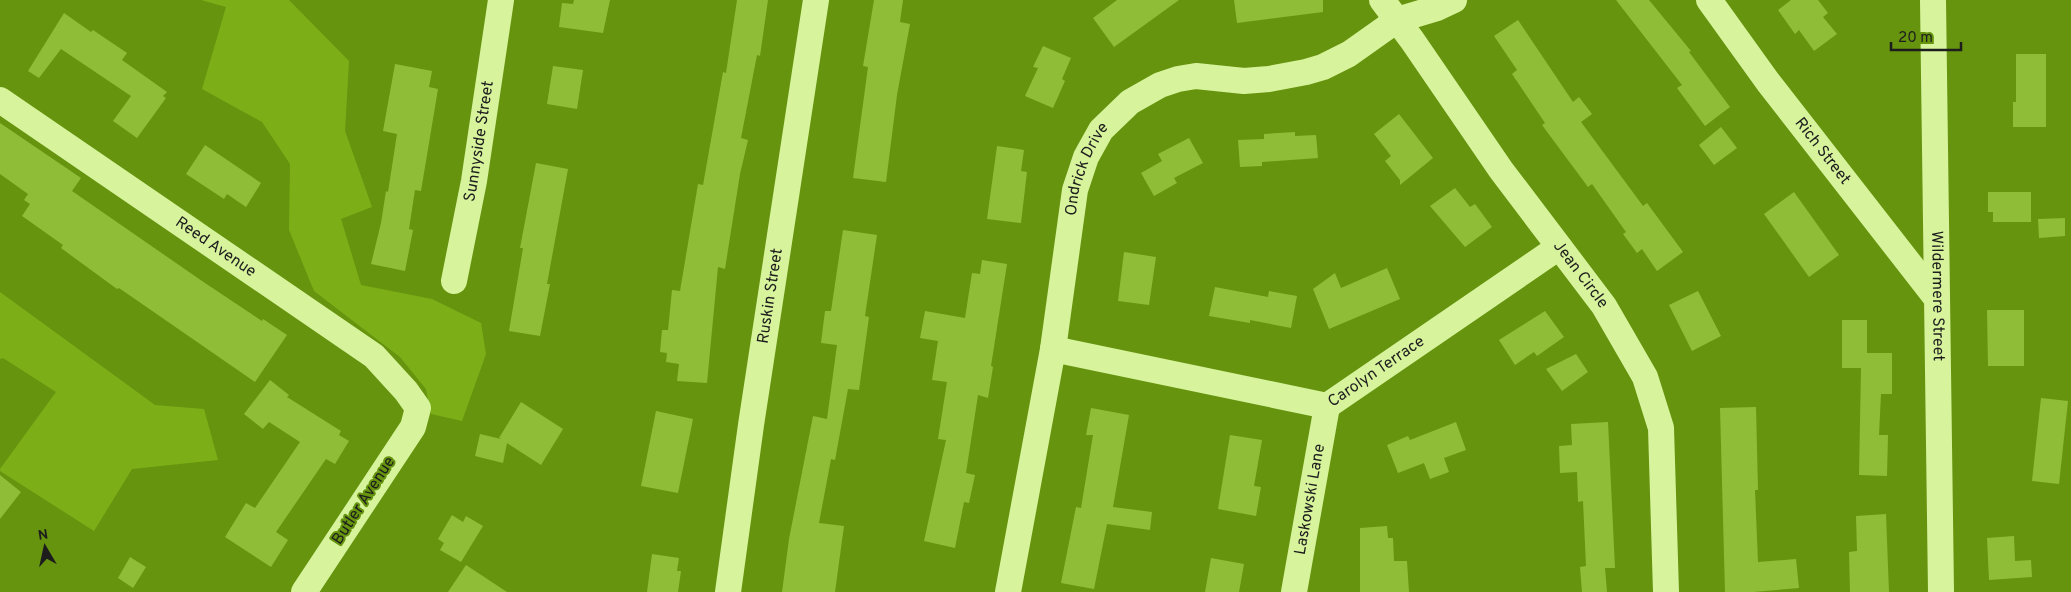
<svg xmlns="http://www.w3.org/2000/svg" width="2071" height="592" font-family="Overpass,sans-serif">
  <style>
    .green { fill: #7caf17 }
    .building { fill: #90bd38 }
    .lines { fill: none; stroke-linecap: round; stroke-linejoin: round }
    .minor { stroke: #d7f49c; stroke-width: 26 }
    .labels { text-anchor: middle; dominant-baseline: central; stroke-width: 4; stroke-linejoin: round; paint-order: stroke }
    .street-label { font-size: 16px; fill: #1d1d1d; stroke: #66940f }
  </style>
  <rect width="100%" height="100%" fill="#66940f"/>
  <!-- green -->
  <g class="green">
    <polygon points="201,0 289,0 349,61 345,131 372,207 341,219 361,285 432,299 481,323 486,354 462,421 431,414 426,389 400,357 314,291 289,230 290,164 262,122 202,89 226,7"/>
    <polygon points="0,292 155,405 204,409 218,460 132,469 94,531 0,471 0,469 56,392 3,358 0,359"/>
  </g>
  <!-- building -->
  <g class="building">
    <polygon points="574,0 610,0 603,33 559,27 562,3 573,4"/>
    <polygon points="737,0 768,0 760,56 757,55 741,138 748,140 740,174 725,269 718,267 707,383 677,381 679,364 666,362 667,353 660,352 662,330 668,330 672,290 680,291 698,184 703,185 723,72 726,73"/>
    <polygon points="874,0 903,0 900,22 910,24 897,95 886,182 853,178 868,67 863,66"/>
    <polygon points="1117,0 1179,0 1114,47 1093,18"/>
    <polygon points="1234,0 1323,0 1323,12 1237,23"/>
    <polygon points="1616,0 1649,0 1691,51 1689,52 1730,107 1705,126 1677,88 1682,85"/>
    <polygon points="1791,0 1818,0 1828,13 1823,17 1837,34 1814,51 1799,30 1795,34 1778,10"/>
    <polygon points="64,13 91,32 93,30 127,53 122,60 167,92 163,96 166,98 137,138 113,121 131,96 61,49 39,78 28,71"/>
    <polygon points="1518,20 1573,102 1579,97 1592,114 1581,122 1643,206 1647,203 1683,252 1657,271 1642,249 1637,253 1623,234 1626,232 1592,184 1588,187 1542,125 1545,123 1512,74 1517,70 1494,36"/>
    <polygon points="1043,46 1071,58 1062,79 1065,81 1053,108 1025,96 1038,68 1033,67"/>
    <polygon points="2016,54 2046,54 2046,127 2013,127 2013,102 2016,102"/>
    <polygon points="395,64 432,71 429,87 438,89 421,191 415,190 409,229 413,230 405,271 371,264 381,223 386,191 388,192 397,134 383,131"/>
    <polygon points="553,66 583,70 577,109 547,104"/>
    <polygon points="1399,114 1433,158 1400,185 1400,180 1385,161 1391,156 1374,134"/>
    <polygon points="0,123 81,178 72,191 202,281 262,321 263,319 287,335 255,382 119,288 117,289 61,248 63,245 22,216 30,204 24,200 28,194 0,174"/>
    <polygon points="1721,127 1737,148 1714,165 1699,145"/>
    <polygon points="1295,132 1295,136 1316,135 1318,158 1262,162 1262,166 1240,167 1238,140 1264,139 1264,134"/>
    <polygon points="1189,138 1203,163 1174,178 1177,183 1154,196 1141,173 1162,161 1158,154"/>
    <polygon points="205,145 261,183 246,207 227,194 224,199 186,174"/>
    <polygon points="997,146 1024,150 1021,171 1027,172 1021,223 987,219"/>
    <polygon points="536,163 568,169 547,284 550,284 540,336 509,331 523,248 520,248"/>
    <polygon points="1455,188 1470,207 1475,204 1492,227 1465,247 1430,206"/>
    <polygon points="1794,192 1839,255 1809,277 1764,214"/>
    <polygon points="1988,192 2031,192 2031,222 1993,222 1993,212 1988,212"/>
    <polygon points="2065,218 2065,236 2039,238 2038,219"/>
    <polygon points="843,230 877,235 865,316 869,317 859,390 848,389 835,460 831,459 819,523 844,526 835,592 782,592 789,539 813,416 827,419 837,345 821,343 825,311 831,311"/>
    <polygon points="1124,252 1156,257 1149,305 1118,301"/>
    <polygon points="982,260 1007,264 991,366 993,367 988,398 978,395 966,473 975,475 969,503 964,502 955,548 924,541 946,440 938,439 947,382 932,380 938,341 920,338 925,311 965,318 972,273 980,274"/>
    <polygon points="1387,268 1400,299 1329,329 1313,289 1335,273 1341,288"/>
    <polygon points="1215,287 1268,297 1269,291 1297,296 1291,328 1250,320 1250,323 1209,316"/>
    <polygon points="1698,291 1721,336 1692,351 1669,305"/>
    <polygon points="1987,310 2024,310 2024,366 1988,366"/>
    <polygon points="1545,311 1564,337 1537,356 1534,352 1515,365 1499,340"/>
    <polygon points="1842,320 1867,320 1867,353 1892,353 1892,394 1881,394 1879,435 1888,435 1887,476 1859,475 1861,368 1842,368"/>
    <polygon points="1576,354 1588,372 1562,391 1546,369"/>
    <polygon points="270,380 289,395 287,397 341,431 339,435 349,441 335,464 326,459 276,532 288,540 271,567 225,537 246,503 255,508 300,442 269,422 263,429 244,414"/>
    <polygon points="2041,398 2068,401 2059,484 2032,481"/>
    <polygon points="521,402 563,429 541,465 507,443 503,463 475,456 480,434 501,439 499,438"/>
    <polygon points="1756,407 1758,490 1755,490 1758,562 1796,559 1799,588 1753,592 1725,592 1720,408"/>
    <polygon points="1091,408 1129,415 1113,507 1152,512 1150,530 1107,524 1094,589 1061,583 1076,507 1081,508 1093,435 1086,435"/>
    <polygon points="656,411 693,419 678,493 641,486"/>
    <polygon points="1456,422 1466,450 1444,458 1449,472 1430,479 1424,463 1398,473 1387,445 1408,436 1410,440"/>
    <polygon points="1608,422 1615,568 1605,568 1607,592 1582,592 1580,567 1586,566 1583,501 1578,502 1577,472 1560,473 1559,446 1572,445 1571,424"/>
    <polygon points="1230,435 1262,440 1254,486 1261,487 1256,516 1218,509"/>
    <polygon points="0,475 21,492 0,519"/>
    <polygon points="1886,514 1889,592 1850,592 1849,552 1857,551 1856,516"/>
    <polygon points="452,515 463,522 466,516 483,526 461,562 440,550 444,543 438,539"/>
    <polygon points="1387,526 1388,538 1393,538 1394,561 1407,561 1409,592 1360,592 1360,528"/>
    <polygon points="2014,536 2015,561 2031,560 2032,577 1989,580 1987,538"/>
    <polygon points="652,554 679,558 677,571 681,571 678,592 647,592"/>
    <polygon points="130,557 146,567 133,588 118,578"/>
    <polygon points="1211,558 1244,564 1239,592 1205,592"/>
    <polygon points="466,565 507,592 448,592"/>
  </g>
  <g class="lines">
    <!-- minor -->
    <g class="minor">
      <path id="s1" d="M1382 0 1412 40 1501 170 1604 306 1645 377 1661 428 1666 592"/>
      <path id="s2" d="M1709 0 1768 82 1937 299"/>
      <path id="s3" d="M1933 0 1941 592"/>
      <path id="s4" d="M0 100 374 356 406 391 418 408 413 427 304 592"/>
      <path id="s5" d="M454 281 474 181 501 0"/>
      <path id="s6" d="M1053 349 1327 406 1559 247"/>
      <path id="s7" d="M728 592 751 425 816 0"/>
      <path id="s8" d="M1008 592 1053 349 1075 190 1086 157 1101 130 1130 102 1160 85 1178 79 1196 76 1244 81 1269 79 1306 72 1323 67 1349 54 1397 20 1437 8 1454 0"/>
      <path id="s9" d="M1294 592 1327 406"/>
    </g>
  </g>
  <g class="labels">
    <!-- street labels -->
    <g class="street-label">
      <text stroke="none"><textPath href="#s5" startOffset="142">Sunnyside Street</textPath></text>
      <text stroke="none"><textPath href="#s2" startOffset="189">Rich Street</textPath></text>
      <text stroke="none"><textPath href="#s8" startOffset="431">Ondrick Drive</textPath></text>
      <text stroke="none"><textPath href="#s4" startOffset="261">Reed Avenue</textPath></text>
      <text stroke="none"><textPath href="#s1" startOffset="339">Jean Circle</textPath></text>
      <text stroke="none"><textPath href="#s7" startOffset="299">Ruskin Street</textPath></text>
      <text stroke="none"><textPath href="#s3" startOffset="296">Wildermere Street</textPath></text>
      <text stroke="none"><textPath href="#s6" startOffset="340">Carolyn Terrace</textPath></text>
      <text stroke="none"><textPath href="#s9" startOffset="94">Laskowski Lane</textPath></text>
      <text transform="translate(364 501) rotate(-57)">Butler Avenue</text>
    </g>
  </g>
  <!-- north arrow -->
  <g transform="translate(45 547) rotate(351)" stroke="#66940f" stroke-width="4" paint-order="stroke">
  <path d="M0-4L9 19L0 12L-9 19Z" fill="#1d1d1d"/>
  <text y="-8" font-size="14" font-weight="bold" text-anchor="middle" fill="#1d1d1d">N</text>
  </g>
  <!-- scale -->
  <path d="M1891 42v8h70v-8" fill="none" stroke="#1d1d1d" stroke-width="2.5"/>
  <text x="1898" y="42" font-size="15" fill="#1d1d1d" stroke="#66940f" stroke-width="4" paint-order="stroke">20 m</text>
</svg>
